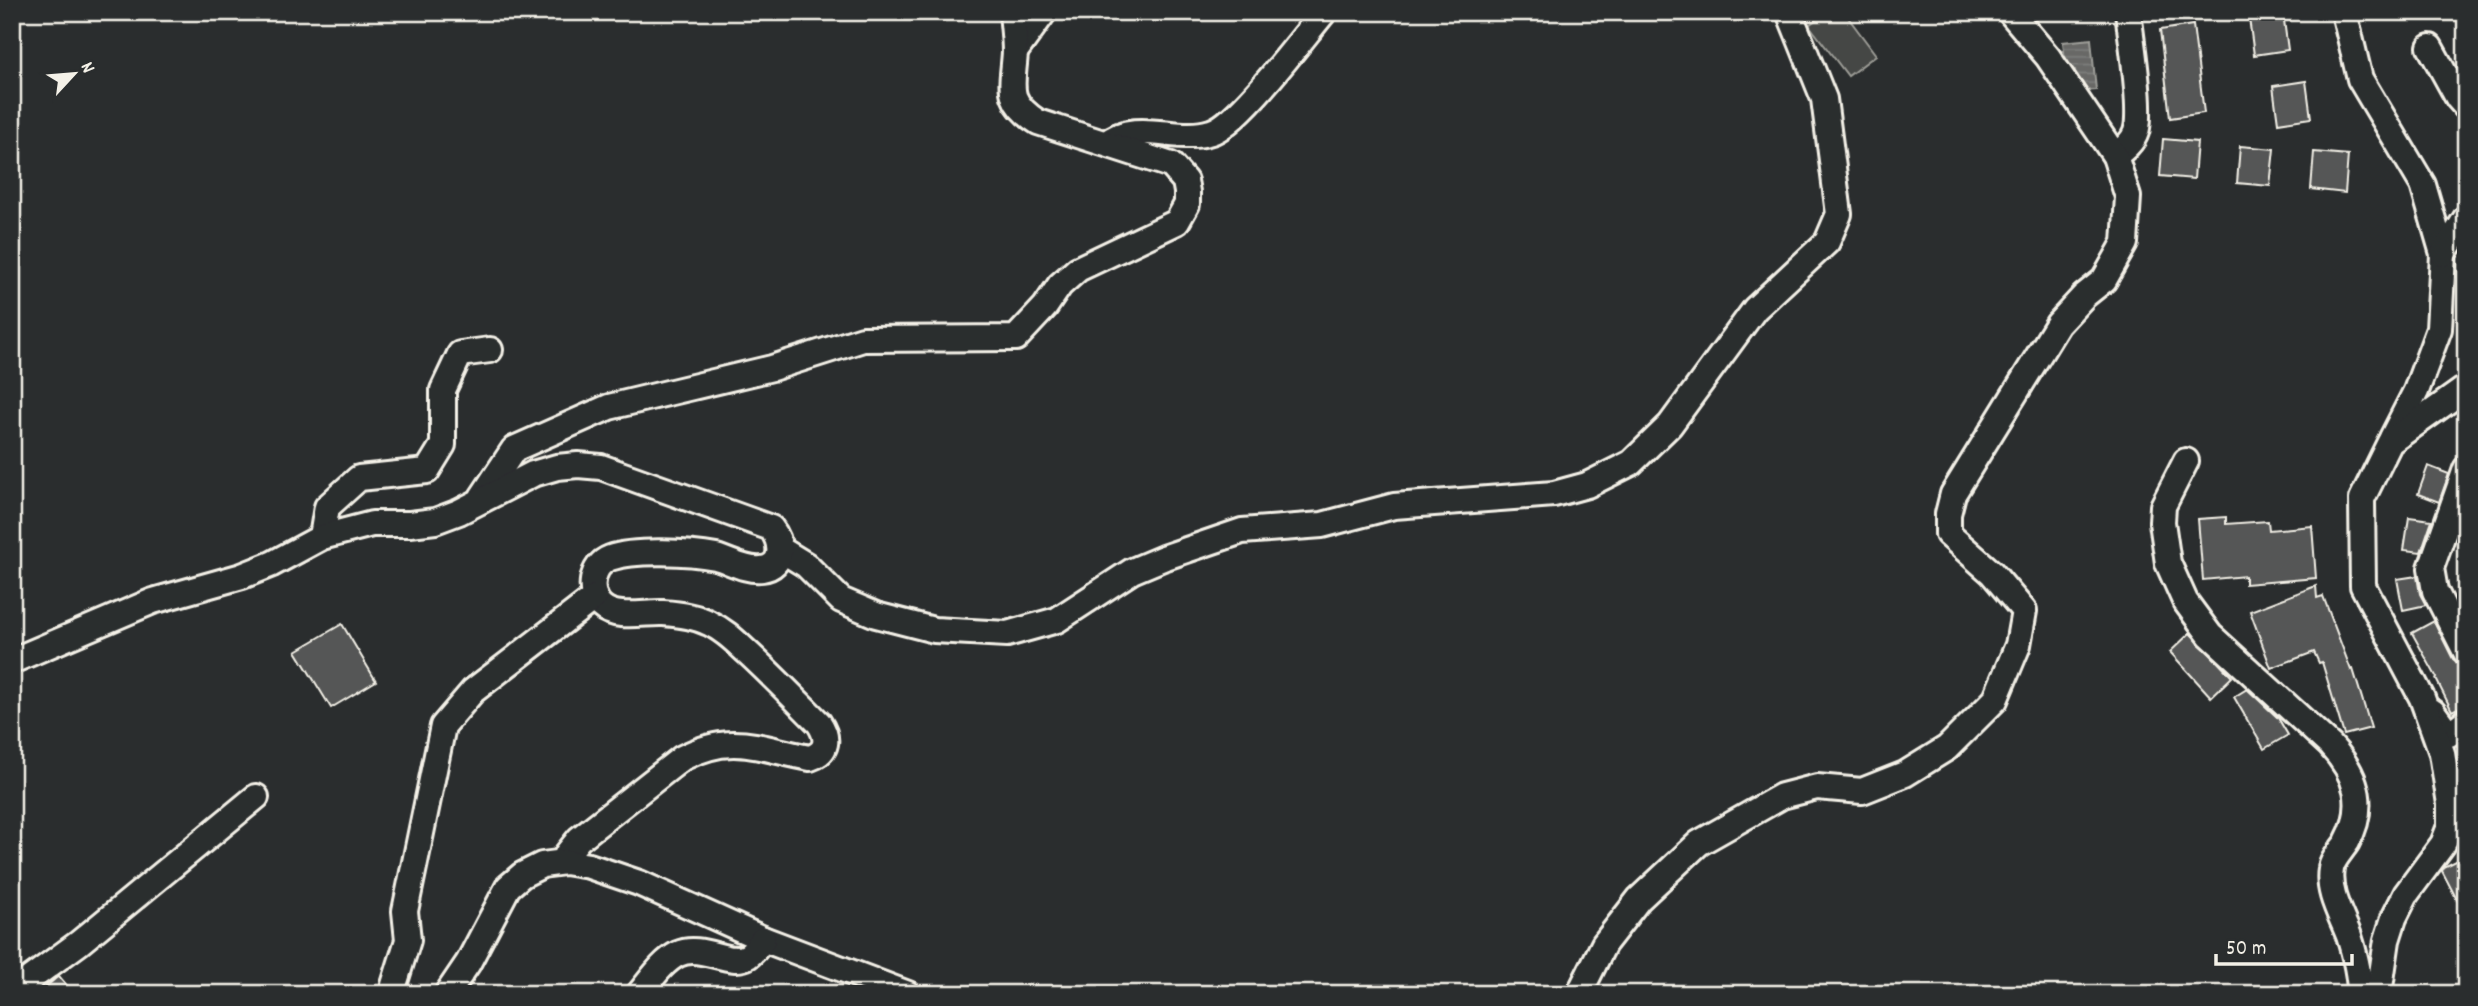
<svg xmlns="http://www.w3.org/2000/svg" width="2478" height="1006" font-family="Dekko,sans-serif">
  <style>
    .pitch { fill: #444645; stroke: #9c9c96; stroke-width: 2 }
    .water { fill: url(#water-rules); stroke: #9f9f9a; stroke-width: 2 }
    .building { fill: #555756; stroke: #f4f1e8; stroke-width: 2 }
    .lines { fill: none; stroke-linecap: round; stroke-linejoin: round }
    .minor-casing { stroke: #f4f1e8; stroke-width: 30 }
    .minor { stroke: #2a2d2e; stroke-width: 24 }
  </style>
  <defs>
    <pattern id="water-rules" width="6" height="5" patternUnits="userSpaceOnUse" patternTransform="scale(1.75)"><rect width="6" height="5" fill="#676866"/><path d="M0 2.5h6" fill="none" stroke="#7d7e7c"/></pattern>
  </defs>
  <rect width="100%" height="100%" fill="#2a2d2e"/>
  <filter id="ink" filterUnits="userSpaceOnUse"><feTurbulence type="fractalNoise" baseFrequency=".0143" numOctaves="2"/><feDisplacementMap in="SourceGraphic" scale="14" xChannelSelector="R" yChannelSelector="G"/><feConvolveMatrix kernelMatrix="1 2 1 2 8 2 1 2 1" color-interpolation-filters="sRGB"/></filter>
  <g filter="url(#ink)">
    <!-- pitch -->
    <polygon class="pitch" points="1826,12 1844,12 1876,55 1848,76 1809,25"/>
    <!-- water -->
    <polygon class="water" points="2091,39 2096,90 2083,91 2082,81 2076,82 2075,70 2066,71 2063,42"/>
    <!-- building -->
    <g class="building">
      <polygon points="2283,13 2288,50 2254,55 2249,18"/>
      <polygon points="2193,25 2204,113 2170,118 2160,30"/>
      <polygon points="2306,81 2311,118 2278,123 2273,86"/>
      <polygon points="2163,139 2197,142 2194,179 2160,176"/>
      <polygon points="2240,146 2274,149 2270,186 2237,183"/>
      <polygon points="2314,152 2348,155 2345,193 2311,189"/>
      <polygon points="2428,466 2449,474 2439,502 2418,494"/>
      <polygon points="2226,517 2226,524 2268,521 2269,530 2312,526 2316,578 2245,584 2245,576 2203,580 2198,519"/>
      <polygon points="2409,517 2432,520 2421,552 2404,550"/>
      <polygon points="2417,576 2420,594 2426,605 2403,610 2397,579"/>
      <polygon points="2316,586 2317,598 2323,596 2351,670 2353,669 2371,728 2344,735 2322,662 2319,663 2314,652 2271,668 2250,611"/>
      <polygon points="2434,621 2453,659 2463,666 2466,672 2466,704 2452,711 2436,679 2437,678 2412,633"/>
      <polygon points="342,624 376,681 331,708 296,651"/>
      <polygon points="2190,633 2232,677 2211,697 2170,652"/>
      <polygon points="2247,689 2278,718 2288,735 2264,749 2234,697"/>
      <polygon points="2466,856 2466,917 2442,871 2444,867"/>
      <polygon points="59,976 74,994 38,994 55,979"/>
    </g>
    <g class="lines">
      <defs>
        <g id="minor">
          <polyline points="2344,12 2360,79 2423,185 2443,254 2439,329 2416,391 2392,438"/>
          <polyline points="2430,47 2458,98 2466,107"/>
          <polyline points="1015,52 1044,12"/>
          <path d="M1107 143C1136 119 1178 143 1211 132 1239 124 1302 38 1324 12"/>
          <path d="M2115 156C2123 150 2133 142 2136 132 2143 111 2131 38 2128 12"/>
          <polyline points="2443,254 2466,218"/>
          <path d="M2186 461 2163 506 2162 522 2168 563 2185 601 2210 635 2330 745C2357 774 2367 805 2347 842 2342 850 2332 860 2331 869 2327 892 2341 915 2349 936 2355 955 2360 974 2360 994"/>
          <polyline points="2466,469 2431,568 2435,591 2466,652"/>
          <path d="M482 497 514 449 609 407 772 368 863 339 1016 338 1045 307 1060 285 1078 269 1177 222 1187 204V192L1185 181 1171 165 1038 122C1004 100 1013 86 1015 52 1015 39 1013 25 1012 12"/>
          <polyline points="322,537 327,507 359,478 427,471 443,445 443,390 460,354 490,350"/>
          <polyline points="780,549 806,565 841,600 876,615 934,630 1007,634 1057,620 1132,571 1163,558 1242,531 1322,525 1394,506 1554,494 1587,485 1631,463 1670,425 1755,309 1827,242 1839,214 1824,99 1789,12"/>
          <path d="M12 661 153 601 242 576 272 564 322 537 372 524H410L435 521 459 512 533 474 557 467 578 465 601 467 771 528C782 542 785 566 762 569 746 571 730 561 716 557 690 552 635 549 610 558 591 565 587 593 601 606 616 620 645 612 663 613 679 614 695 616 709 623 724 630 735 641 747 652 772 675 795 699 819 723 829 738 828 752 810 758 757 748 733 732 682 758L579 839 567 854 565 862"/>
          <polyline points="2433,712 2449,734 2466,721"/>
          <polyline points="12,992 79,943 256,797"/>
          <polyline points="395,994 394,985 408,940 405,911 443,726 473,691 595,597"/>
          <polyline points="447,994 468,963 508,887 522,875 542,865 565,862 589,866 639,883 763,939 908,994"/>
          <path d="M639 994C651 980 662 962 678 954 702 943 730 967 748 956 754 952 759 945 763 939"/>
          <polyline points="1579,994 1604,944 1639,899 1699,843 1782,796 1817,787 1862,791 1905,774 1947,748 1995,700 2018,645 2024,611 1992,573 1948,534 1948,514 1953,494 2058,324 2084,296 2104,280 2125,243 2128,197 2115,156 2048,57 2010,12"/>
          <polyline points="2379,994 2387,940 2394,918 2406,894 2443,844 2450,826 2450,804 2442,753 2422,698 2363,586 2362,499 2390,442 2466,388"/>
        </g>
      </defs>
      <!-- minor casing -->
      <use href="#minor" class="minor-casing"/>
      <!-- minor -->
      <use href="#minor" class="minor"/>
    </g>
  </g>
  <!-- margin -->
  <rect width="2478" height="1006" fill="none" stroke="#2a2d2e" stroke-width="42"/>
  <rect x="21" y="21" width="2436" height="964" fill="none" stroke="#f4f1e8" stroke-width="2.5" filter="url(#ink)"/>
  <!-- north arrow -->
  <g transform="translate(74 74) rotate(64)" stroke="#2a2d2e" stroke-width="5" paint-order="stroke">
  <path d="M0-5L12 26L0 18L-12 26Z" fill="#f4f1e8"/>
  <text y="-10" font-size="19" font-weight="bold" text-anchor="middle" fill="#f4f1e8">N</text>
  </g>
  <!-- scale -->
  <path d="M2216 954v10h136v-10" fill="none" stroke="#f4f1e8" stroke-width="3.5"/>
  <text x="2226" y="954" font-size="21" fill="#f4f1e8" stroke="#2a2d2e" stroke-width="5" paint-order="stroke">50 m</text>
</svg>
